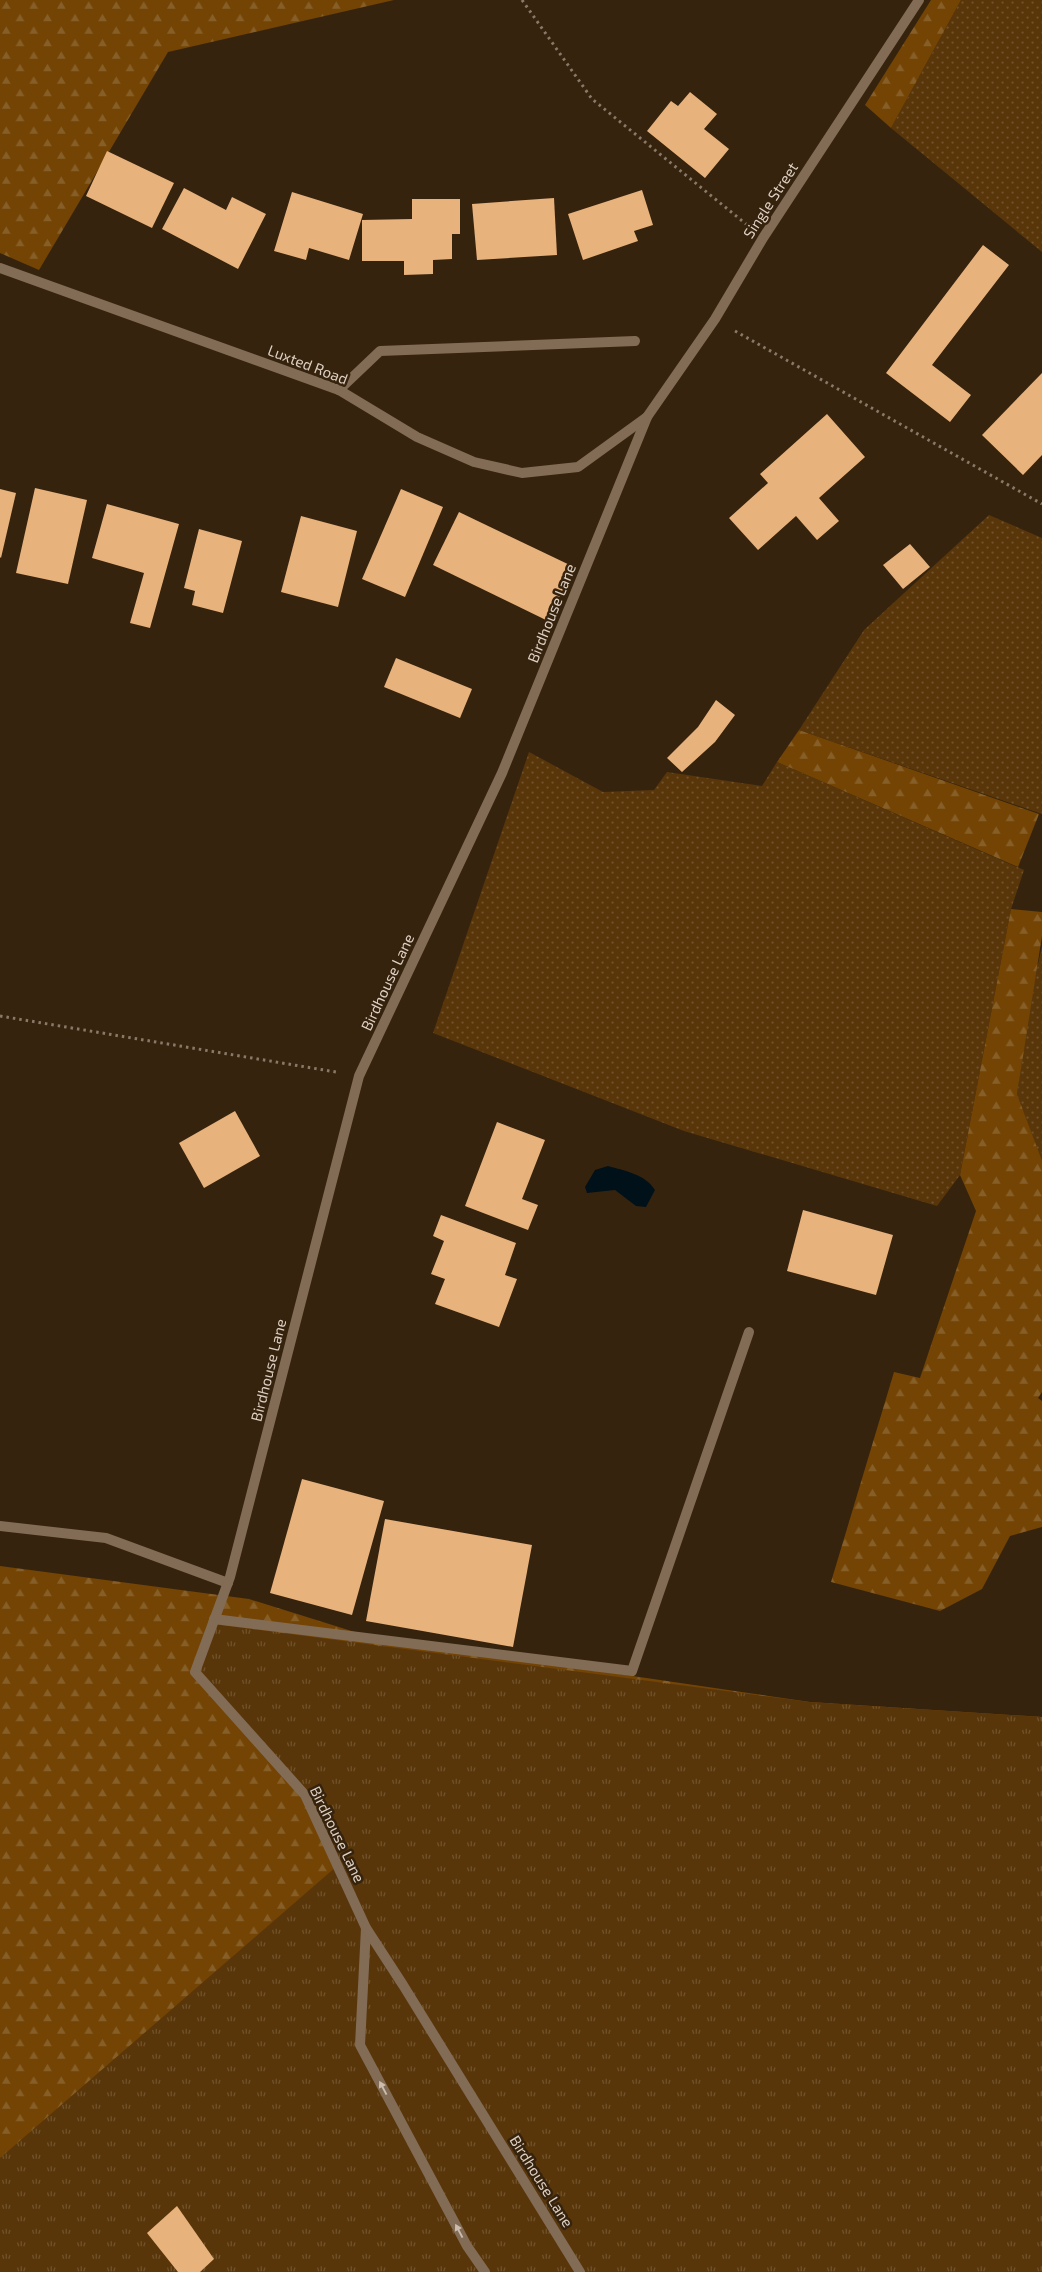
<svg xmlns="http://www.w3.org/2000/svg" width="1042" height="2272" font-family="'Exo 2',sans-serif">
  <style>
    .grass { fill: url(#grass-dots) }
    .forest { fill: url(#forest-firs) }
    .park { fill: url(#park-tufts) }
    .water { fill: #00111a }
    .building { fill: #e8b27c }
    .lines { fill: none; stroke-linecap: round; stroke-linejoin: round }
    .path { stroke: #897968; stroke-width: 3; stroke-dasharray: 2.5 4; stroke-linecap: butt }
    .service { stroke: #826c56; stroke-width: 10 }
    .minor { stroke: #826c56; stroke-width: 10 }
    .tertiary { stroke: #826c56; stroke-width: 10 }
    .oneway { fill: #cbbcad }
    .labels { text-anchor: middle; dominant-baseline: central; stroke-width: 5; stroke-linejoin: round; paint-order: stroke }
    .street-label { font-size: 15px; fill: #ddd0c3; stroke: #36230e }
  </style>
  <defs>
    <pattern id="grass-dots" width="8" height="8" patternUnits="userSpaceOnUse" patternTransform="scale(1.25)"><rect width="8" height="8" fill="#59360a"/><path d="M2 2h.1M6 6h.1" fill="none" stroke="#70522c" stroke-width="1.8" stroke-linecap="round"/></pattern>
    <pattern id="forest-firs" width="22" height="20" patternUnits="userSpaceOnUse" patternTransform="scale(1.25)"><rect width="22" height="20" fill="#734404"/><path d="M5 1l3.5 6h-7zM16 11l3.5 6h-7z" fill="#865e27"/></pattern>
    <pattern id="park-tufts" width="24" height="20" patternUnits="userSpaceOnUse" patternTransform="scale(1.25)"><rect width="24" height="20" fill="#59360a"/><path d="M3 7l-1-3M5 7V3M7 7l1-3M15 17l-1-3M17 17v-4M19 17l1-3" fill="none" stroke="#70522c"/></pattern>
  </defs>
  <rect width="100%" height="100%" fill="#36230e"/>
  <!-- grass -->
  <g class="grass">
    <polygon points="961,0 1042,0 1042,252 891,128"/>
    <polygon points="989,515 1042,538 1042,814 799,730 864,630"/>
    <polygon points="529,752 603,792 654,790 667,772 762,786 777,762 1024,870 1011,909 960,1175 937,1206 684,1131 433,1033"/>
    <polygon points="1042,946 1042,1163 1017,1094 1030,1000"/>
  </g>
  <!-- forest -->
  <g class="forest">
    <polygon points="0,0 394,0 168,52 39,270 0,253"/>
    <polygon points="931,0 961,0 891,128 865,105"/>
    <polygon points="799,730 1039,814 1018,867 777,762"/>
    <polygon points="1011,909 1042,912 1042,936 1017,1094 1042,1161 1042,1392 1038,1398 1042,1401 1042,1527 1010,1536 982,1589 940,1611 831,1582 894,1372 920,1378 976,1211 960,1175"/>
    <polygon points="0,1566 249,1599 374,1638 810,1702 1042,1717 1042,2272 0,2272"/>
  </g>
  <!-- park -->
  <polygon class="park" points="213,1624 810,1702 1042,1717 1042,2272 0,2272 0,2158 337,1866 305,1795 195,1672"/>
  <!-- water -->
  <path class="water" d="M608 1166C625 1171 645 1174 655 1190L646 1207 636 1206 615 1190 587 1193 585 1187 595 1170Z"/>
  <!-- building -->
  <g class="building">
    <polygon points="690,92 717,114 704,129 729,149 705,178 647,131 671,101 678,106"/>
    <polygon points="107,151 174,183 152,228 86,196"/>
    <polygon points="184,188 226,210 232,197 266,214 238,269 162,229"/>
    <polygon points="642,190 653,225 634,231 638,241 583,260 568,214"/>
    <polygon points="292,192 363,214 349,260 309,248 306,260 274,251"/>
    <polygon points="554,198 557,255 477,260 472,204"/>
    <polygon points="412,199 460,199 460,234 452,234 452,259 433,260 433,274 404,275 404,261 362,261 362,220 412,219"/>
    <polygon points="983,245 1009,265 932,365 971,395 950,422 886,373"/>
    <polygon points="1042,373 1042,455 1023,475 982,435"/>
    <polygon points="827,414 865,457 819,498 839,521 817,540 796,516 758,550 729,518 768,483 760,474"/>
    <polygon points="35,488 87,500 68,584 16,573"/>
    <polygon points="0,489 16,493 1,558 0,557"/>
    <polygon points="401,489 443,507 405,597 362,579"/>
    <polygon points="107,504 179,524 150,628 130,623 144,573 92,558"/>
    <polygon points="459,512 574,567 548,621 433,565"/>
    <polygon points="301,516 357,531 338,607 281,592"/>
    <polygon points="199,529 242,541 223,613 192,605 195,591 184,588"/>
    <polygon points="910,544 930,567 903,589 883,565"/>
    <polygon points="396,658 472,689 460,718 384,687"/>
    <polygon points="716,700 735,715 715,742 682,772 667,758 698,727"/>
    <polygon points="235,1111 260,1156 204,1188 179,1143"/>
    <polygon points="497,1122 545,1140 522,1199 538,1205 528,1230 465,1206"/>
    <polygon points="803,1210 893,1235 876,1295 787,1271"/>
    <polygon points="441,1215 516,1243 505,1275 517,1279 499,1327 435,1304 445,1279 431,1274 444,1241 433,1236"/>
    <polygon points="302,1479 384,1501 352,1615 270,1593"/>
    <polygon points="385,1519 532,1545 513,1647 366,1621"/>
    <polygon points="177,2206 214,2259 200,2272 178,2272 147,2233"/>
  </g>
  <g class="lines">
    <!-- path -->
    <g class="path">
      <polyline points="522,0 592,99 746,224"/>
      <polyline points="735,331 1042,504"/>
      <polyline points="0,1016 336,1072"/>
    </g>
    <!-- service -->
    <g class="service">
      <polyline points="339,390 380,351 635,341"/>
      <polyline points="0,1526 106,1538 228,1583"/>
      <polyline points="366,1928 360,2045 467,2246 485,2272"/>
    </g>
    <!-- minor -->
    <g class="minor">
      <polyline points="214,1619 632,1671 749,1332"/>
      <polyline points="580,2272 403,1985 366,1928 305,1795 195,1672 230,1577 359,1076 502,773 647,417"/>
    </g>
    <!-- tertiary -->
    <polyline class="tertiary" points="0,268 339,390 417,437 474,462 522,473 578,467 647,417 715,319 763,238 919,0"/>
  </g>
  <!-- one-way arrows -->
  <defs><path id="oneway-solid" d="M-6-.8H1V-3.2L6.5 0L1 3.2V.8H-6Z" transform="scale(1.25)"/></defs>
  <g class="oneway">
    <use href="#oneway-solid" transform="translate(383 2088) rotate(-118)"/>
    <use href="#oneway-solid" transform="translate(459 2231) rotate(-118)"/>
  </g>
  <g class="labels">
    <!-- street labels -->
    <g class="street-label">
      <text transform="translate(770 200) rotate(-57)">Single Street</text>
      <text transform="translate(308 364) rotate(21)">Luxted Road</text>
      <text transform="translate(551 613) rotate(-68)">Birdhouse Lane</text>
      <text transform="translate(387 982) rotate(-65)">Birdhouse Lane</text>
      <text transform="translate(268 1370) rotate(-76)">Birdhouse Lane</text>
      <text transform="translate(338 1834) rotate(64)">Birdhouse Lane</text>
      <text transform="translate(542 2181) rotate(58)">Birdhouse Lane</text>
    </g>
  </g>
</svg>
